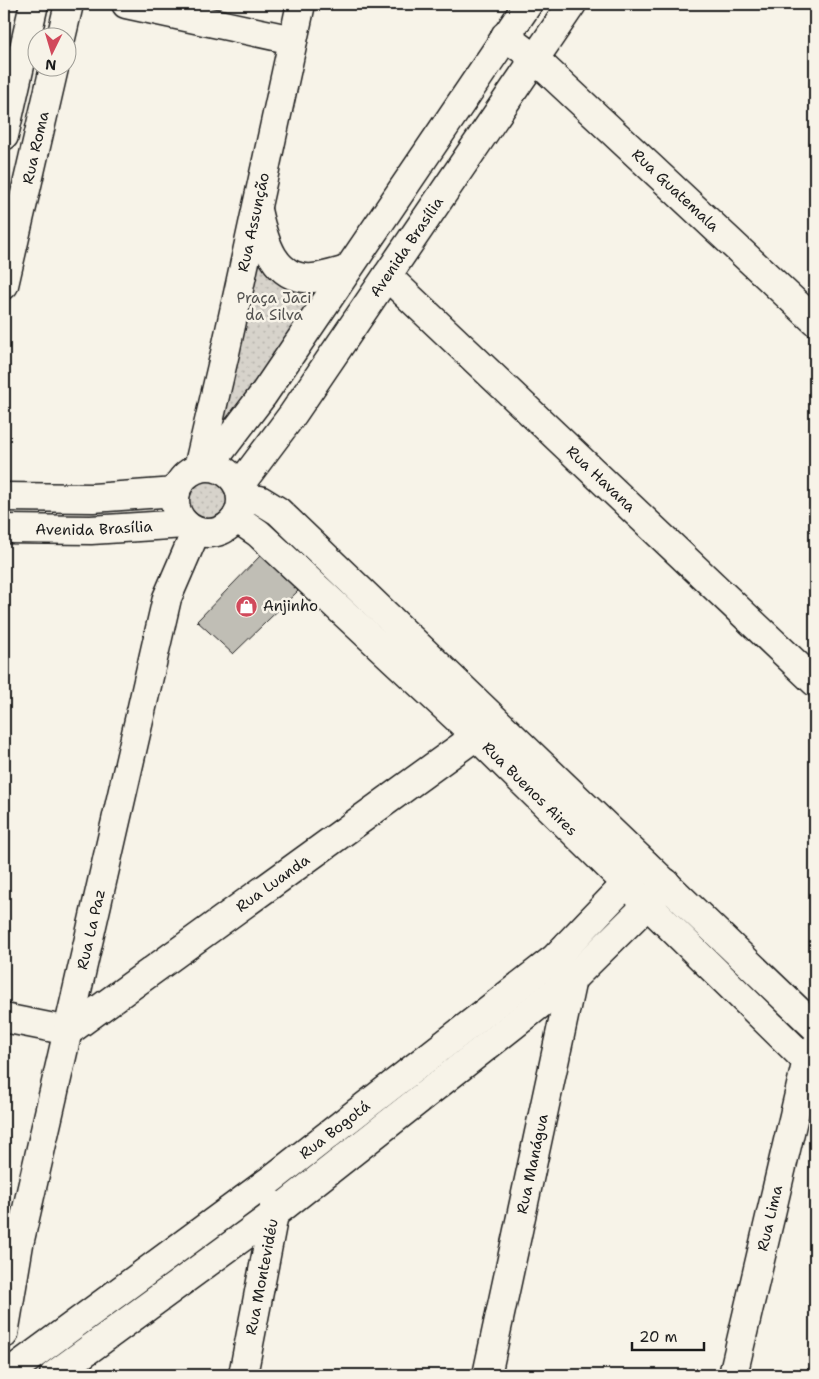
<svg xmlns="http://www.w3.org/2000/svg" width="819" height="1379" font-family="'Shantell Sans',sans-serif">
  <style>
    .grass { fill: url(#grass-dots); stroke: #7a7874 }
    .building { fill: #c0beb5; stroke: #1c1c1c }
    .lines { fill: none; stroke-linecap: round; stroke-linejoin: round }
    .street-casing { stroke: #1c1c1c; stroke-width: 31 }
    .secondary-casing { stroke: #1c1c1c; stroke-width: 31 }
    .street { stroke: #f7f3e8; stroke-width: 28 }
    .secondary { stroke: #f7f3e8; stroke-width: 28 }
    .labels { text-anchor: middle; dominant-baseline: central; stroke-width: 5; stroke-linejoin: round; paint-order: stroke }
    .street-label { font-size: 15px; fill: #1c1c1c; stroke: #f7f3e8 }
    .park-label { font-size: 15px; fill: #545351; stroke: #f7f3e8 }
    .poi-label { font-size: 15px; fill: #1c1c1c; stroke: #f7f3e8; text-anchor: start }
  </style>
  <defs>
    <pattern id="grass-dots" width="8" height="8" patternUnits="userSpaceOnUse" patternTransform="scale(1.25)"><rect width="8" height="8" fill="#d7d3cb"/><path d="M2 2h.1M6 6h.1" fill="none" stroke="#b8b5ae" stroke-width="1.8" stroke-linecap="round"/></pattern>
  </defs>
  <rect width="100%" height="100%" fill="#f7f3e8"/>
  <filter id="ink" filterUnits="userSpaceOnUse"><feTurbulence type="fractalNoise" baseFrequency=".02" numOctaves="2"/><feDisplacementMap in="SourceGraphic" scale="10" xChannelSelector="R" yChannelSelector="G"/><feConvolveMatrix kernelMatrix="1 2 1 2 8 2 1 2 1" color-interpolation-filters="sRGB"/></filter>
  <g filter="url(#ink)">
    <!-- grass -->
    <g class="grass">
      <polygon points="259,248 320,289 218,439"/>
      <circle cx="208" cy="500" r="20"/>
    </g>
    <!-- building -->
    <polygon class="building" points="261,555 298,591 233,654 197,621"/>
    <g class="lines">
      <defs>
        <g id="street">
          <polyline points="126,4 293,40"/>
          <path id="s1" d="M505 36 535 59 815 321"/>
          <polyline points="61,38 69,4"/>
          <polyline points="4,136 34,4"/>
          <path id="s2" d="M387 276 815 682"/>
          <path id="s3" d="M4 285 54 68"/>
          <path id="s4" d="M198 468 225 353 301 4"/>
          <polyline points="241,497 260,500 278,511 815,1027"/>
          <path id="s5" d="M236 518 258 533 476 736 815 1069"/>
          <path id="s6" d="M4 1018 69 1031 476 736 489 725"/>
          <path id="s7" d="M4 1334 19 1244 167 598 196 531"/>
          <path id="s8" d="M6 1375 273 1178 555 958 645 864"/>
          <polyline points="54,1375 274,1214 572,979 648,904 666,883"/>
          <path id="s9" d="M243 1375 274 1214V1205"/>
          <path id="s10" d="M487 1375 572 979 569 975"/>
          <path id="s11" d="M733 1375 807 1060 815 1047"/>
        </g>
        <g id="secondary">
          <path d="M257 210C264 241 274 281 313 278 324 277 336 273 347 270"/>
          <polyline points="209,466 263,395 528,4"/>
          <circle cx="208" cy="500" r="33"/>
          <path id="s12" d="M239 486 293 414 572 4"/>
          <polyline points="4,497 93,498 176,492"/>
          <path id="s13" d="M4 529 91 530 185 524"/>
        </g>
      </defs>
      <!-- street casing -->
      <use href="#street" class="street-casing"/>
      <!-- secondary casing -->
      <use href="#secondary" class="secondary-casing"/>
      <!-- street -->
      <use href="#street" class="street"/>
      <!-- secondary -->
      <use href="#secondary" class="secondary"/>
    </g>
  </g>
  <!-- icons -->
  <defs>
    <symbol id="shop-disc" viewBox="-11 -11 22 22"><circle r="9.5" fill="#d1495b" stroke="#f7f3e8"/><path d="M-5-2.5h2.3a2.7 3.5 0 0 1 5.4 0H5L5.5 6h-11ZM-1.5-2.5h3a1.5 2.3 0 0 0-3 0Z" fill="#fff"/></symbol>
  </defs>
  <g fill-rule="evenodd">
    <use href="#shop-disc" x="234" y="594" width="25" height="25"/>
  </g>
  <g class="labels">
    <!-- street labels -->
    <g class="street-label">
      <text stroke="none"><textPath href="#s3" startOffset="141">Rua Roma</textPath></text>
      <text stroke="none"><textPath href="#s1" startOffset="230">Rua Guatemala</textPath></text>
      <text stroke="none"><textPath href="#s4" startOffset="252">Rua Assunção</textPath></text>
      <text stroke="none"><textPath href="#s12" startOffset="292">Avenida Brasília</textPath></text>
      <text stroke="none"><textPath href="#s2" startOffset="295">Rua Havana</textPath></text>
      <text stroke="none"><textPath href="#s13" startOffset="90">Avenida Brasília</textPath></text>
      <text stroke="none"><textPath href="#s5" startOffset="400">Rua Buenos Aires</textPath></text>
      <text stroke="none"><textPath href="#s6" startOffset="318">Rua Luanda</textPath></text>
      <text stroke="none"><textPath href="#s7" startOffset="414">Rua La Paz</textPath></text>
      <text stroke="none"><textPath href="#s8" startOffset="410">Rua Bogotá</textPath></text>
      <text stroke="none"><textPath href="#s10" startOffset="216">Rua Manágua</textPath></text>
      <text stroke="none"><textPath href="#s11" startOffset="161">Rua Lima</textPath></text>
      <text stroke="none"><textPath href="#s9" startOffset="100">Rua Montevidéu</textPath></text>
    </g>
    <!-- park labels -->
    <g class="park-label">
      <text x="274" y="298">Praça Jaci<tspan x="274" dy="17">da Silva</tspan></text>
    </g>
    <!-- poi labels -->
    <g class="poi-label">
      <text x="263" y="606">Anjinho</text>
    </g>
  </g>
  <!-- margin -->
  <rect width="819" height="1379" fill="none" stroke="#f7f3e8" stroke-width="20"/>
  <rect x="10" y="10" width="799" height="1359" fill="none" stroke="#1c1c1c" stroke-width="2" filter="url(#ink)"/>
  <!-- north arrow -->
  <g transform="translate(52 52) rotate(185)"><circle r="24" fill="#f7f3e8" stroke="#9f9d96"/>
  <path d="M0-4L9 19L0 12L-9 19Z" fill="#d1495b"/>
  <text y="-8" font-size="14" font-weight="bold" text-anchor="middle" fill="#1c1c1c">N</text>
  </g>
  <!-- scale -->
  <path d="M632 1342v8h72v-8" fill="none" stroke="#1c1c1c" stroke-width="2.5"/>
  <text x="639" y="1342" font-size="15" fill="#1c1c1c" stroke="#f7f3e8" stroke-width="4" paint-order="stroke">20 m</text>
</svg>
